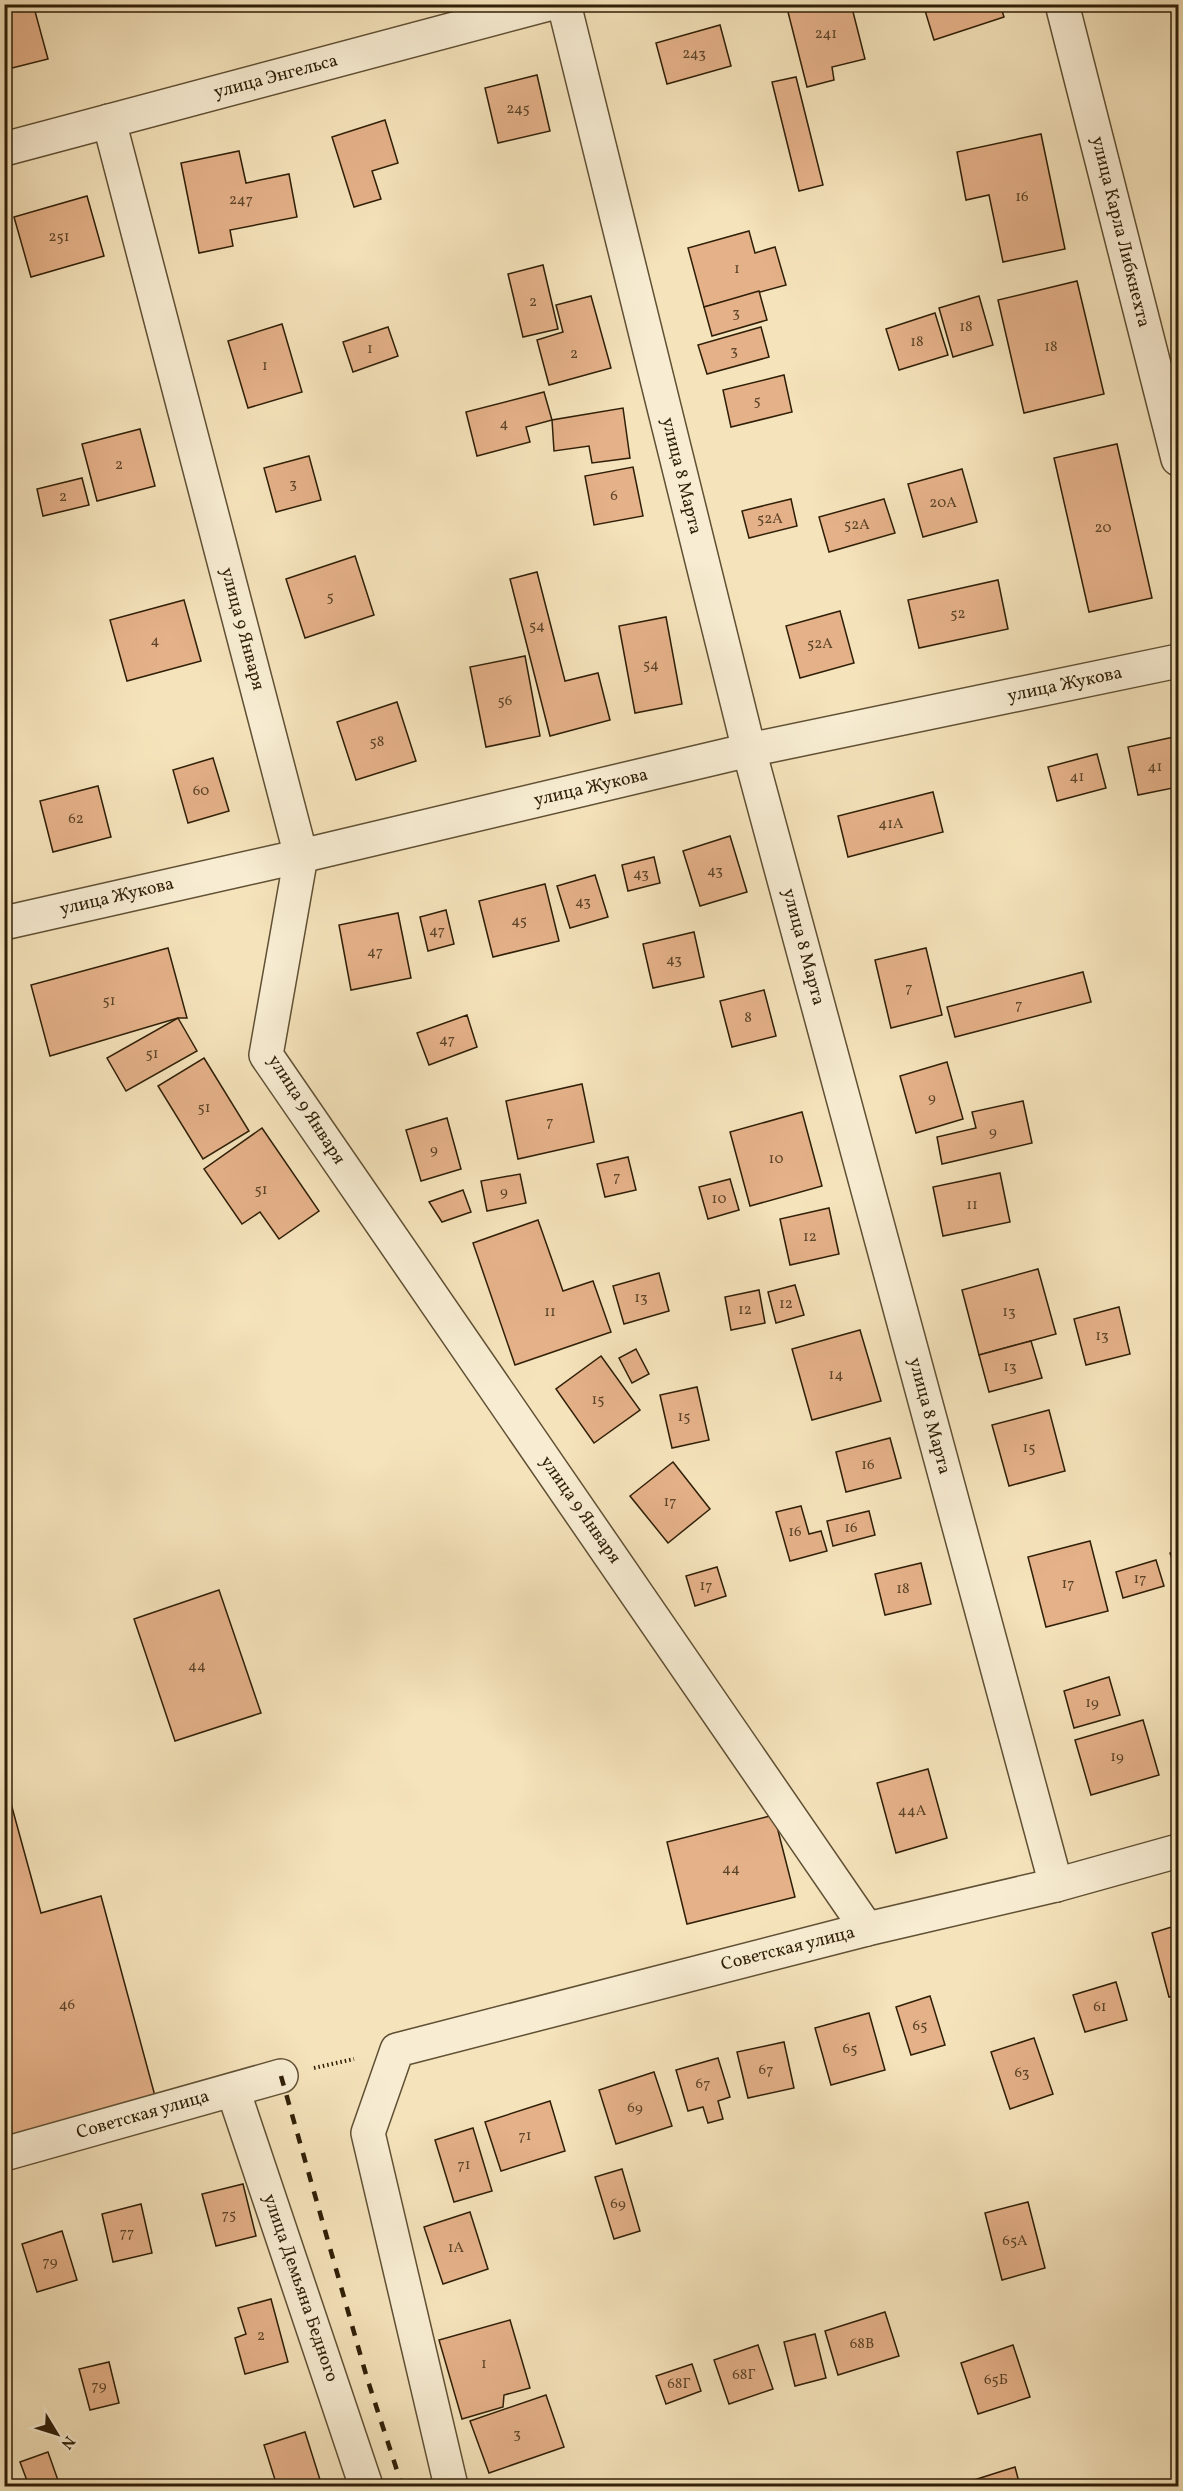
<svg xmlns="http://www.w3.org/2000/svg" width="1183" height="2491" font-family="Vollkorn,serif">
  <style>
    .building { fill: #e5b189; stroke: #2f1f07; stroke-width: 1.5 }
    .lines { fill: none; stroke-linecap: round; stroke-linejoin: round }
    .minor-casing { stroke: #605034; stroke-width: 36 }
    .path { stroke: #2f1f07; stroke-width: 4; stroke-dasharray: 1.5 3; stroke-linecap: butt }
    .minor { stroke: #f8edd3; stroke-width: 33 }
    .rail { stroke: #2f1f07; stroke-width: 4.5; stroke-dasharray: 10 10; stroke-linecap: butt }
    .labels { text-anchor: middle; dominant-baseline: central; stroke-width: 4.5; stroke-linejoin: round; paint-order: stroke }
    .number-label { font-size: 15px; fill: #5c4428 }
    .street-label { font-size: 18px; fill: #2f1f07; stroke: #f8edd3 }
  </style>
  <rect width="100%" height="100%" fill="#f5e3bb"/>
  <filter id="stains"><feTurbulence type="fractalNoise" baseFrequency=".00333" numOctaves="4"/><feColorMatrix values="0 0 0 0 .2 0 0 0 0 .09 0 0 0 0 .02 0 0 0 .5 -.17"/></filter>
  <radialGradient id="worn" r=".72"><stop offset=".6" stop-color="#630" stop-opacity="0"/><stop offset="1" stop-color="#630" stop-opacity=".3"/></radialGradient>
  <!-- building -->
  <g class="building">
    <polygon points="4,4 33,4 48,59 4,70"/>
    <polygon points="802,4 851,4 865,59 832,67 834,80 807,87 787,8"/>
    <polygon points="923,4 1000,4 1004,17 934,40"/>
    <polygon points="720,25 731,66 667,84 656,43"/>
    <polygon points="537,75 550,131 498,143 485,88"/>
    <polygon points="796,77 823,185 799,191 772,82"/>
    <polygon points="385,120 398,163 372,171 381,199 354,207 332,137"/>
    <polygon points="1041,134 1065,249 1003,262 989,195 966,200 957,152"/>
    <polygon points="239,151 246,183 289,174 297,217 230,230 233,246 199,253 181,163"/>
    <polygon points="87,196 104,256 31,277 14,217"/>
    <polygon points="749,231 755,253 775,247 786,285 704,307 688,248"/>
    <polygon points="543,265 558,329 523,337 508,274"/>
    <polygon points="1077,281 1104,394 1024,413 998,300"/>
    <polygon points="759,291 767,320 712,336 704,307"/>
    <polygon points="591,296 611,368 549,385 537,340 563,332 556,305"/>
    <polygon points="979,296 993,345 953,357 939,308"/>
    <polygon points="935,313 948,355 899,370 886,329"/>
    <polygon points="282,324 302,392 248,408 228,341"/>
    <polygon points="388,327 398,356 353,372 343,342"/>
    <polygon points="761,327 769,357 707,374 698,345"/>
    <polygon points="784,375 792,412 731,427 723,390"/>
    <polygon points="544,392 552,420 526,427 530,442 477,456 466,412"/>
    <polygon points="623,408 630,458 592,463 589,446 554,451 552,420"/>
    <polygon points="140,429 155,486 97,501 82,444"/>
    <polygon points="1117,444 1152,598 1089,612 1054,458"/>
    <polygon points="309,456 321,500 276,512 264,468"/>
    <polygon points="633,467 643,516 594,525 585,476"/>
    <polygon points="962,469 977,522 923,537 908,484"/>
    <polygon points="82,478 89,505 43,516 37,489"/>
    <polygon points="791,499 797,526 749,538 742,511"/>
    <polygon points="884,499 895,533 829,552 819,517"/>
    <polygon points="355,556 374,615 305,638 286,579"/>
    <polygon points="537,572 565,681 598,673 610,720 550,736 510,579"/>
    <polygon points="998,580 1008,629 919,648 908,600"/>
    <polygon points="184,600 201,661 127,681 110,620"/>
    <polygon points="840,611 854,663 800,678 786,626"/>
    <polygon points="666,617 682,704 635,713 619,626"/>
    <polygon points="525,656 540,736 486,747 470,667"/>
    <polygon points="397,702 416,761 356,780 337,722"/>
    <polygon points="1178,736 1178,787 1138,795 1128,747"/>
    <polygon points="1097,754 1106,788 1057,801 1048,767"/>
    <polygon points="213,758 229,811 188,823 173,770"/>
    <polygon points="98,786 111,837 53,852 40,801"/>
    <polygon points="933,792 943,832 848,857 838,816"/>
    <polygon points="730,836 747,892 700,906 683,851"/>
    <polygon points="654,857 660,883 628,891 622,865"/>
    <polygon points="595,875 608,917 570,928 557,886"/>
    <polygon points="545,884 559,941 493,957 479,901"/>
    <polygon points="446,910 454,944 428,951 420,917"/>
    <polygon points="398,913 411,978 351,990 339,925"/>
    <polygon points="694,932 704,977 653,988 643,944"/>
    <polygon points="168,948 187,1018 178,1018 50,1056 31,985"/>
    <polygon points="926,948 942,1015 891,1028 875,960"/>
    <polygon points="1083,972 1091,1002 955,1037 947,1007"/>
    <polygon points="764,990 776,1036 732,1047 720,1001"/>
    <polygon points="467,1015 477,1047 429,1065 417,1033"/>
    <polygon points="178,1018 197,1051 126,1091 107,1058"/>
    <polygon points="204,1058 249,1131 203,1159 158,1086"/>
    <polygon points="947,1062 963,1119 916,1133 900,1076"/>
    <polygon points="582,1084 594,1142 518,1159 506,1101"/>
    <polygon points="1023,1101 1032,1143 942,1164 937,1137 976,1128 972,1112"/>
    <polygon points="802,1112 822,1186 750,1206 730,1132"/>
    <polygon points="447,1118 461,1169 421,1181 406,1130"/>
    <polygon points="262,1128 319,1211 279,1239 260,1212 242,1224 204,1169"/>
    <polygon points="628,1157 636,1190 605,1197 597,1164"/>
    <polygon points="1000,1173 1010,1222 943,1236 933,1187"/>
    <polygon points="520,1174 526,1203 487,1211 481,1181"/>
    <polygon points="730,1179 739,1210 708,1219 699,1187"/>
    <polygon points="463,1190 471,1212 442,1222 429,1202"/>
    <polygon points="829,1208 839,1254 790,1265 780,1219"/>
    <polygon points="538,1220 563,1291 593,1281 611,1332 515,1365 473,1243"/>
    <polygon points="1038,1269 1056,1334 979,1355 962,1290"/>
    <polygon points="659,1273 669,1311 624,1324 613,1286"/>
    <polygon points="795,1285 804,1315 776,1323 768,1292"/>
    <polygon points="759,1290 765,1323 731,1330 725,1297"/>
    <polygon points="1119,1307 1130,1354 1086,1365 1074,1319"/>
    <polygon points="860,1330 881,1401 812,1420 792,1349"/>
    <polygon points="1031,1341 1042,1378 989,1392 979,1355"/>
    <polygon points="636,1349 649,1374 632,1383 619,1358"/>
    <polygon points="601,1356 640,1410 594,1443 556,1389"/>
    <polygon points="697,1387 709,1440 672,1448 660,1395"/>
    <polygon points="1049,1410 1065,1471 1009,1486 992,1425"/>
    <polygon points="890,1438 901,1478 846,1492 836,1452"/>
    <polygon points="673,1462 710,1509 668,1543 630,1496"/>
    <polygon points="801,1506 809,1534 821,1531 827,1551 790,1561 776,1512"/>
    <polygon points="869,1511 875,1535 833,1546 827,1521"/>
    <polygon points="1090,1541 1108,1611 1046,1627 1028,1557"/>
    <polygon points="1178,1549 1178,1575 1170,1553"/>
    <polygon points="1156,1560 1164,1586 1123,1598 1116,1572"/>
    <polygon points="921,1563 931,1604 885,1615 875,1574"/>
    <polygon points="717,1567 726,1596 695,1606 686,1576"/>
    <polygon points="219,1590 261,1713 175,1741 134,1619"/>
    <polygon points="1109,1677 1120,1715 1074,1728 1064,1691"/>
    <polygon points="1143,1720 1159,1775 1091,1795 1075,1740"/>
    <polygon points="928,1769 947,1838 896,1853 877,1783"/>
    <polygon points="4,1778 41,1913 101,1896 155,2096 4,2138"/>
    <polygon points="774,1815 795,1897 687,1924 667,1842"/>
    <polygon points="1178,1925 1178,1995 1169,1997 1152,1933"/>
    <polygon points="1116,1982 1127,2020 1085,2032 1073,1995"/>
    <polygon points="930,1996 945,2045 911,2055 896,2007"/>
    <polygon points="869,2013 885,2070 831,2085 815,2028"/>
    <polygon points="1034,2038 1053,2094 1010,2109 991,2052"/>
    <polygon points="784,2042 794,2088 748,2098 737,2052"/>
    <polygon points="718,2058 730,2097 718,2101 723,2119 708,2123 703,2107 688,2111 676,2070"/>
    <polygon points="654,2072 672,2126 616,2144 599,2090"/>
    <polygon points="550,2101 565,2151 501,2171 485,2122"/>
    <polygon points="473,2128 492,2191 454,2202 435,2140"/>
    <polygon points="622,2169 640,2231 614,2239 595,2177"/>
    <polygon points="243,2184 256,2236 216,2246 202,2194"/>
    <polygon points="1028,2202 1045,2268 1002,2280 985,2213"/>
    <polygon points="141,2204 152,2253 113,2262 102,2214"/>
    <polygon points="470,2212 488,2269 443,2284 424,2227"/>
    <polygon points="62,2231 77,2280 37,2292 22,2244"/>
    <polygon points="271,2299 288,2362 245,2374 235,2338 246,2334 238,2308"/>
    <polygon points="885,2312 899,2356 838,2375 825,2331"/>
    <polygon points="510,2320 530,2388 504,2395 503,2407 462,2419 439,2340"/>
    <polygon points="815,2334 826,2378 795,2386 784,2342"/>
    <polygon points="758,2345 773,2389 729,2404 714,2360"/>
    <polygon points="1013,2345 1030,2397 978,2414 961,2363"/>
    <polygon points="109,2362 119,2403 90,2410 79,2369"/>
    <polygon points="692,2364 701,2391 666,2404 656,2376"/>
    <polygon points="546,2395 564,2447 489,2473 470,2421"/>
    <polygon points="305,2432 322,2486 277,2486 264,2445"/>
    <polygon points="48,2452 60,2486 29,2486 20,2462"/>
    <polygon points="1015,2467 1020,2486 955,2486"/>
  </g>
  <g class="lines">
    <defs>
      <g id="minor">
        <polyline points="564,4 749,750 1056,1885"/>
        <polyline points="1062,4 1178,459"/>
        <polyline points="109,121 301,856 266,1055 867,1929"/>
        <polyline points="4,149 548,4"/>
        <polyline points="4,923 301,856 749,750 1178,661"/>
        <polyline points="233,2090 366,2486"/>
        <polyline points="4,2154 281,2076"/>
        <polyline points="451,2486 368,2133 397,2050 867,1929 1056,1885 1178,1851"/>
      </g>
    </defs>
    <!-- minor casing -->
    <use href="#minor" class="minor-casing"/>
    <!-- path -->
    <polyline class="path" points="314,2068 354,2059"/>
    <!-- minor -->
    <use href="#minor" class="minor"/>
    <!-- rail -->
    <polyline class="rail" points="281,2076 367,2378 402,2486"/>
  </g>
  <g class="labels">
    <!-- number labels -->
    <g class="number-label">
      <text x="826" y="34">241</text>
      <text x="694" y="54">243</text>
      <text x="518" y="109">245</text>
      <text x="1022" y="197">16</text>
      <text x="241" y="200">247</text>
      <text x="59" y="237">251</text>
      <text x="737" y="269">1</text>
      <text x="533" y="302">2</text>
      <text x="736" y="313">3</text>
      <text x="966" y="327">18</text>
      <text x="917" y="342">18</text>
      <text x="1051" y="347">18</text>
      <text x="370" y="349">1</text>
      <text x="734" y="351">3</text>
      <text x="574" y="354">2</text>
      <text x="265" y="366">1</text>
      <text x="757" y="401">5</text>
      <text x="504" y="424">4</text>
      <text x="119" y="465">2</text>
      <text x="293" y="484">3</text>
      <text x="614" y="496">6</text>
      <text x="63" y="497">2</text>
      <text x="943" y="503">20А</text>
      <text x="770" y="519">52А</text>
      <text x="857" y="525">52А</text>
      <text x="1103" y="528">20</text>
      <text x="330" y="597">5</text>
      <text x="958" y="614">52</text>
      <text x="537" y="626">54</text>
      <text x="155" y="641">4</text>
      <text x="820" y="644">52А</text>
      <text x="651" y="665">54</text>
      <text x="505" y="701">56</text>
      <text x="377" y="742">58</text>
      <text x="1155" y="767">41</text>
      <text x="1077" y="777">41</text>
      <text x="201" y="791">60</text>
      <text x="76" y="819">62</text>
      <text x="891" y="824">41А</text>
      <text x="715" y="871">43</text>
      <text x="641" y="874">43</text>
      <text x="583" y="902">43</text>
      <text x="519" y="921">45</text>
      <text x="437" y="931">47</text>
      <text x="375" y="952">47</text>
      <text x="674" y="960">43</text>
      <text x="909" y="988">7</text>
      <text x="109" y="1001">51</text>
      <text x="1019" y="1005">7</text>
      <text x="748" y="1018">8</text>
      <text x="447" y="1040">47</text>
      <text x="152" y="1054">51</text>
      <text x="932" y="1098">9</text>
      <text x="204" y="1108">51</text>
      <text x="550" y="1122">7</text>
      <text x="993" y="1132">9</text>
      <text x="434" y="1150">9</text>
      <text x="776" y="1159">10</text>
      <text x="617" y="1177">7</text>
      <text x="261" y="1190">51</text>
      <text x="504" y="1192">9</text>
      <text x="719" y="1199">10</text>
      <text x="972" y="1205">11</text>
      <text x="810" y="1237">12</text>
      <text x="641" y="1298">13</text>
      <text x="786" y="1304">12</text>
      <text x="745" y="1310">12</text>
      <text x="550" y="1312">11</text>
      <text x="1009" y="1312">13</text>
      <text x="1102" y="1336">13</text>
      <text x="1010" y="1367">13</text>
      <text x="836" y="1375">14</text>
      <text x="598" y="1400">15</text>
      <text x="684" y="1417">15</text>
      <text x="1029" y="1448">15</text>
      <text x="868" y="1465">16</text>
      <text x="670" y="1502">17</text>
      <text x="851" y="1528">16</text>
      <text x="795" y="1532">16</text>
      <text x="1140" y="1579">17</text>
      <text x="1068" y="1584">17</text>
      <text x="706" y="1586">17</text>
      <text x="903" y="1589">18</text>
      <text x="197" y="1666">44</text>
      <text x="1092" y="1703">19</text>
      <text x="1117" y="1757">19</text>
      <text x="912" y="1811">44А</text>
      <text x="731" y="1869">44</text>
      <text x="67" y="2005">46</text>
      <text x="1100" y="2007">61</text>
      <text x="920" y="2026">65</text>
      <text x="850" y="2049">65</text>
      <text x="766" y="2070">67</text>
      <text x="1022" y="2073">63</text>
      <text x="703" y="2084">67</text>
      <text x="635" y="2108">69</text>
      <text x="525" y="2136">71</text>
      <text x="464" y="2165">71</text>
      <text x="618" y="2204">69</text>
      <text x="229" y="2215">75</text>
      <text x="127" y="2233">77</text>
      <text x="1015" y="2241">65А</text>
      <text x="456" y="2248">1А</text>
      <text x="50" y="2262">79</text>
      <text x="261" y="2336">2</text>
      <text x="862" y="2344">68В</text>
      <text x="484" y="2364">1</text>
      <text x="744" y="2375">68Г</text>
      <text x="996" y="2380">65Б</text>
      <text x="679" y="2384">68Г</text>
      <text x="99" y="2386">79</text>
      <text x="517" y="2434">3</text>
    </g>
    <!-- street labels -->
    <g class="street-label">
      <text transform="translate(276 77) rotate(-15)">улица Энгельса</text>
      <text transform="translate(1120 232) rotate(76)">улица Карла Либкнехта</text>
      <text transform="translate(681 476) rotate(76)">улица 8 Марта</text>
      <text transform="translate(242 629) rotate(75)">улица 9 Января</text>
      <text transform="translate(1065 685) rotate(-12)">улица Жукова</text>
      <text transform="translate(591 788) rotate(-13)">улица Жукова</text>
      <text transform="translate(117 897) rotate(-13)">улица Жукова</text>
      <text transform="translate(803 947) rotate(75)">улица 8 Марта</text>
      <text transform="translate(306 1110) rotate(57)">улица 9 Января</text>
      <text transform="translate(929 1416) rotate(75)">улица 8 Марта</text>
      <text transform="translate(580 1510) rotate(55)">улица 9 Января</text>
      <text transform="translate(788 1949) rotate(-14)">Советская улица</text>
      <text transform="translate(143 2115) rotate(-16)">Советская улица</text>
      <text transform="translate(300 2288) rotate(71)">улица Демьяна Бедного</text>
    </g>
  </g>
  <!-- margin -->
  <rect width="1183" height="2491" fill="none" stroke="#f5e3bb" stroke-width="24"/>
  <rect x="6" y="6" width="1171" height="2479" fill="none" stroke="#2f1f07" stroke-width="3"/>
  <rect x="12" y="12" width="1159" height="2467" fill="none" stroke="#2f1f07" stroke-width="1.5"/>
  <!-- north arrow -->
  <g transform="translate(57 2434) rotate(128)" stroke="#f8edd3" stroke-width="4.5" paint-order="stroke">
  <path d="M0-4.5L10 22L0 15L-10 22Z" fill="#2f1f07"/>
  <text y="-9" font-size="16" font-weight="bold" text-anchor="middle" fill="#2f1f07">N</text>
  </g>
  <rect width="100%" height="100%" filter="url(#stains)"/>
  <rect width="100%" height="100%" fill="url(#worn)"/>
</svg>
